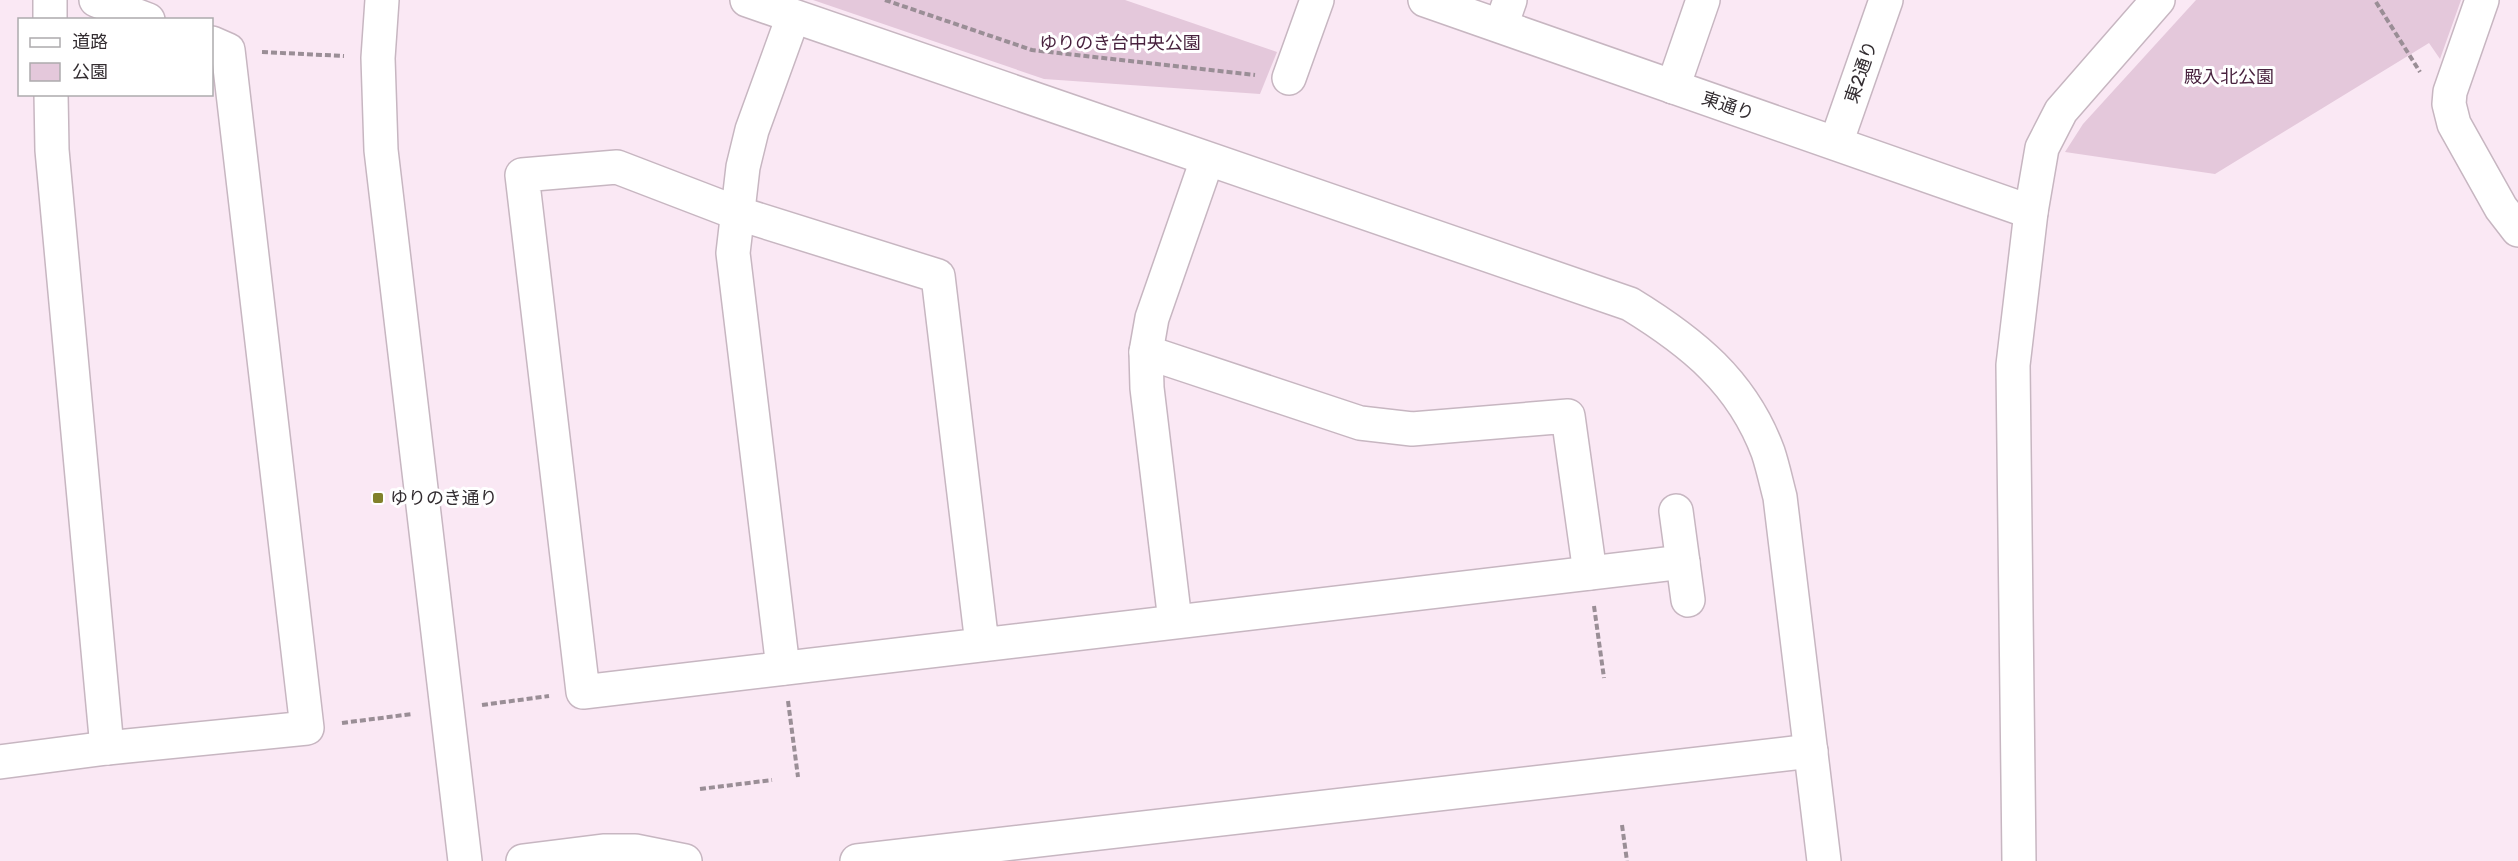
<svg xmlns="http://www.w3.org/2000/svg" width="2518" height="861" font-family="Rubik,'Noto Sans JP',sans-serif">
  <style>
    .green { fill: #e4c8db }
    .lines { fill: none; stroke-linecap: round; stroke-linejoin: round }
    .street-casing { stroke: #c7b6c1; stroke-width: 36 }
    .secondary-casing { stroke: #c7b6c1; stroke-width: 36 }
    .path { stroke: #9a8e96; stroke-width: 4; stroke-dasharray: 6 3; stroke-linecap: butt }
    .street { stroke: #fff; stroke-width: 33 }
    .secondary { stroke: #fff; stroke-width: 33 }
    .poi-dot { fill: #81812a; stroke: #fff; stroke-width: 2 }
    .labels { text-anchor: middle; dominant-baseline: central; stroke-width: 6; stroke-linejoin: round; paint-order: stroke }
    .park-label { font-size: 18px; fill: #49233f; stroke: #fff }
    .street-label { font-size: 18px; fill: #332d31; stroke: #fff }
    .poi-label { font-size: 18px; fill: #332d31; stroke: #fff; text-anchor: start }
  </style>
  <rect width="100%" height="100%" fill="#fae8f4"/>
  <!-- green -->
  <g class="green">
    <polygon points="813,0 1125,0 1277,52 1260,94 1044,79"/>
    <polygon points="2196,0 2461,0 2440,59 2429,43 2215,174 2065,152 2083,124"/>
  </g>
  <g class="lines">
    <defs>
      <g id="street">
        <polyline points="50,0 50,20"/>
        <polyline points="96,0 148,20"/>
        <polyline points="1425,0 2031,212"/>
        <polyline points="2482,0 2450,92 2449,104 2454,124 2501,208 2518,230"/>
        <polyline points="1501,26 1510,0"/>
        <polyline points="1289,78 1317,0"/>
        <polyline points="1673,87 1703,0"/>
        <polyline points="51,94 52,150 107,748"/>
        <polyline points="1836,143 1886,0"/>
        <polyline points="1146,352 1360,423 1412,429 1568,416 1590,573"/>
        <polyline points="1676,511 1688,600"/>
        <polyline points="1175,621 1147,388 1146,352 1152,318 1207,160"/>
        <polyline points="982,644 938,276 737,213 617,167 522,175 583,692 1683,562"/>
        <polyline points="783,668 733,253 743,167 752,130 793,17"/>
        <polyline points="0,762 107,748 307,728 228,50 212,43"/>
        <polyline points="523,861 603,851 635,851 685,861"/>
        <polyline points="857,861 1811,751"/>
        <polyline points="2019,861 2013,365 2031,212 2042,148 2061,111 2158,0"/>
      </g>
      <g id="secondary">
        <polyline points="382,0 378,58 381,150 465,861"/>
        <path d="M747 0 1630 304C1692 342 1742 382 1768 452 1773 467 1776 482 1780 497L1824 861"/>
      </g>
    </defs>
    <!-- street casing -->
    <use href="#street" class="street-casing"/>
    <!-- secondary casing -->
    <use href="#secondary" class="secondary-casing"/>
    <!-- path -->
    <g class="path">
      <polyline points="885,0 1032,50 1255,75"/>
      <polyline points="2376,2 2420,72"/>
      <polyline points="262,52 344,56"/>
      <polyline points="1594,606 1604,678"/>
      <polyline points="788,701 798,777"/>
      <polyline points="482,705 549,696"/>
      <polyline points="342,723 412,714"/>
      <polyline points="700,789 772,780"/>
      <polyline points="1622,825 1627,861"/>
    </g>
    <!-- street -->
    <use href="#street" class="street"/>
    <!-- secondary -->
    <use href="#secondary" class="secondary"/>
  </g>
  <!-- markers -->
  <rect class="poi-dot" x="372" y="492" width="12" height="12" rx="3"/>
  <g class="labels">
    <!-- park labels -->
    <g class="park-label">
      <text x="1120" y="43">ゆりのき台中央公園</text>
      <text x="2229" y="77">殿入北公園</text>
    </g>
    <!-- street labels -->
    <g class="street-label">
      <text transform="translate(1861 72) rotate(-71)">東2通り</text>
      <text transform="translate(1728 106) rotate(19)">東通り</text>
    </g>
    <!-- poi labels -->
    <g class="poi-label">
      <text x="390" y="498">ゆりのき通り</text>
    </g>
  </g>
  <!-- legend -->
  <rect x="18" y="18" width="195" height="78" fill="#ffffff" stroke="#adabad" stroke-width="1.5"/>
  <rect x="30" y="38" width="30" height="9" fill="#ffffff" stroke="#adabad" stroke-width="1.5"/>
  <text x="72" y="48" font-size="18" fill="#332d31">道路</text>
  <rect x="30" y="63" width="30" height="18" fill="#e4c8db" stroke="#adabad" stroke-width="1.5"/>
  <text x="72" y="78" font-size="18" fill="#332d31">公園</text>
</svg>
